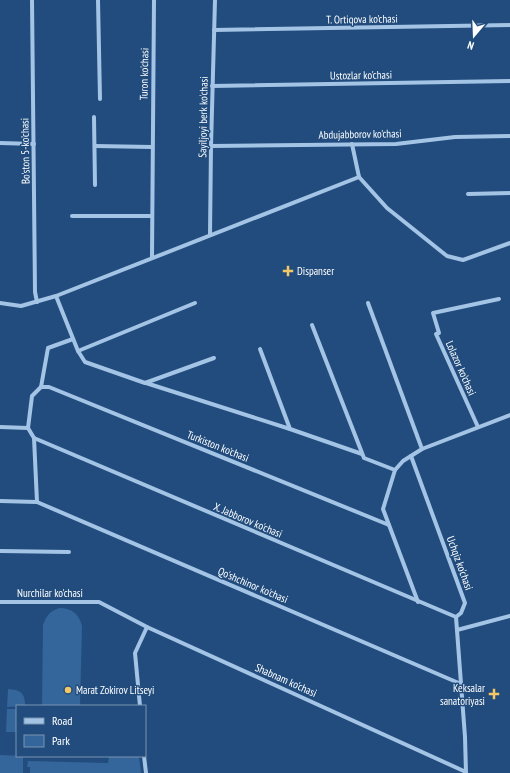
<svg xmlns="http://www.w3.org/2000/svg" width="510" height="773" font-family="'PT Sans Narrow',sans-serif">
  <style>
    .green { fill: #34659b }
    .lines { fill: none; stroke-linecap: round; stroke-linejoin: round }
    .street { stroke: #a4c4e6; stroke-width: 4 }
    .poi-dot { fill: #f3c666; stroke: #214c7d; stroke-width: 1.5 }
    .labels { text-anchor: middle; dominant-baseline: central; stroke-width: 3; stroke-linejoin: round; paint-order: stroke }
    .street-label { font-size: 11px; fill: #fff; stroke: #214c7d }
    .poi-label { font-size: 11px; fill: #fff; stroke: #214c7d; text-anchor: start }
  </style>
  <rect width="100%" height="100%" fill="#214c7d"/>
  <!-- green -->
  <g class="green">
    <path d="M59 608C72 608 79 614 82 626L80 706H42L43 625C46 616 50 611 59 608Z"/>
    <path d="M8 689C20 690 25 692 25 706L7 707Z"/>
    <polygon points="7,709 17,709 17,732 6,732"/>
    <polygon points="0,755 23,756 23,773 0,773"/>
    <polygon points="109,756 139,756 141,773 30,773 30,767 27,767 28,761 108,763"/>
  </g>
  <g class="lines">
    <!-- street -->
    <g class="street">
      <polyline points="32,0 35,292 37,302"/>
      <polyline points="98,0 100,99"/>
      <polyline points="214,30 510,25"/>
      <polyline points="212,86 510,81"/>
      <polyline points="94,117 95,185"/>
      <polyline points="0,143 34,144"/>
      <polyline points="352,144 359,177 387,208 447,256 463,260 510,243"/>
      <polyline points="95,146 152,147"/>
      <polyline points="211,146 396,144 455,137 510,136"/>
      <polyline points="468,194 510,193"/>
      <polyline points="72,216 151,216"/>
      <polyline points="210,234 211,146 215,0"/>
      <polyline points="152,257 154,0"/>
      <polyline points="56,296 78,351 85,362 145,383 214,358"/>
      <polyline points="0,303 21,306 56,296 359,177"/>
      <polyline points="368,303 422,449"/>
      <polyline points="312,325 364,458 395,470 383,509 418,602"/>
      <polyline points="260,349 290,429 362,454"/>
      <polyline points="78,351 195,303"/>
      <polyline points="146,383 290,429"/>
      <polyline points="41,387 49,387 389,525"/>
      <polyline points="0,427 28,428"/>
      <polyline points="478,427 436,334 439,333 433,313 499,299"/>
      <polyline points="34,438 456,617"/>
      <polyline points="411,456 465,603 461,613 456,617 465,737 466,773"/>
      <polyline points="395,470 403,461 422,449 510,415"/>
      <polyline points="0,501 37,502 461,684"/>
      <polyline points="37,502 34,438 28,428 32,396 41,387 48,348 73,339"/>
      <polyline points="0,551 69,552"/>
      <polyline points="0,602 99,602 147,627 466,772"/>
      <polyline points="457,630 510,616"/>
      <polyline points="140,706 135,653 147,627"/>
      <polyline points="144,756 146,773"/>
    </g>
  </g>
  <!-- markers -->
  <g class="poi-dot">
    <path d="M286 265h4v4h4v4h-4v4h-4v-4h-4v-4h4z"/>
    <circle cx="68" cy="690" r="4"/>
    <path d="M492 688h4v4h4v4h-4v4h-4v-4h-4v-4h4z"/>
  </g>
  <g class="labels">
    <!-- street labels -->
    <g class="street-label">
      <text transform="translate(362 19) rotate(-1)">T. Ortiqova ko'chasi</text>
      <text transform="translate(144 74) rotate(-89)">Turon ko'chasi</text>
      <text transform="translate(361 75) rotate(-1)">Ustozlar ko'chasi</text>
      <text transform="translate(203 117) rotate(-89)">Sayiljoyi berk ko'chasi</text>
      <text transform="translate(360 134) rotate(-1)">Abdujabborov ko'chasi</text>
      <text transform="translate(25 151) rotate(-91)">Bo'ston 5-ko'chasi</text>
      <text transform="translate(461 368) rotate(66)">Lolazor ko'chasi</text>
      <text transform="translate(218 446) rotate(22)">Turkiston ko'chasi</text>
      <text transform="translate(248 520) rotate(23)">X. Jabborov ko'chasi</text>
      <text transform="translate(460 563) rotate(70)">Uchqiz ko'chasi</text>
      <text transform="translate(253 585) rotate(23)">Qo'shchinor ko'chasi</text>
      <text x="50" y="593">Nurchilar ko'chasi</text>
      <text transform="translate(286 680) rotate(24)">Shabnam ko'chasi</text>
    </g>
    <!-- poi labels -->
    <g class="poi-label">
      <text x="297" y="271">Dispanser</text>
      <text x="485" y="688" text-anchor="end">Keksalar<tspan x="485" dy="13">sanatoriyasi</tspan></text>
      <text x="76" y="690">Marat Zokirov Litseyi</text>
    </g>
  </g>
  <!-- legend -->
  <rect x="16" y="705" width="130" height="52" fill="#214c7d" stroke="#7a94b1"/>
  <rect x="24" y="718" width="20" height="6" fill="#a4c4e6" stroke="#7a94b1"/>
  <text x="52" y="725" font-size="12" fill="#ffffff">Road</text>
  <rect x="24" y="735" width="20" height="12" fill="#34659b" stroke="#7a94b1"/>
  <text x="52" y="745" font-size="12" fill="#ffffff">Park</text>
  <!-- north arrow -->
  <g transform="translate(474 36) rotate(199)" stroke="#214c7d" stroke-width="3" paint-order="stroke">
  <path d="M0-3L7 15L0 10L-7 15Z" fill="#ffffff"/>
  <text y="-6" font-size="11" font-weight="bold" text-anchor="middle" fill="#ffffff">N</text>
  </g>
</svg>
